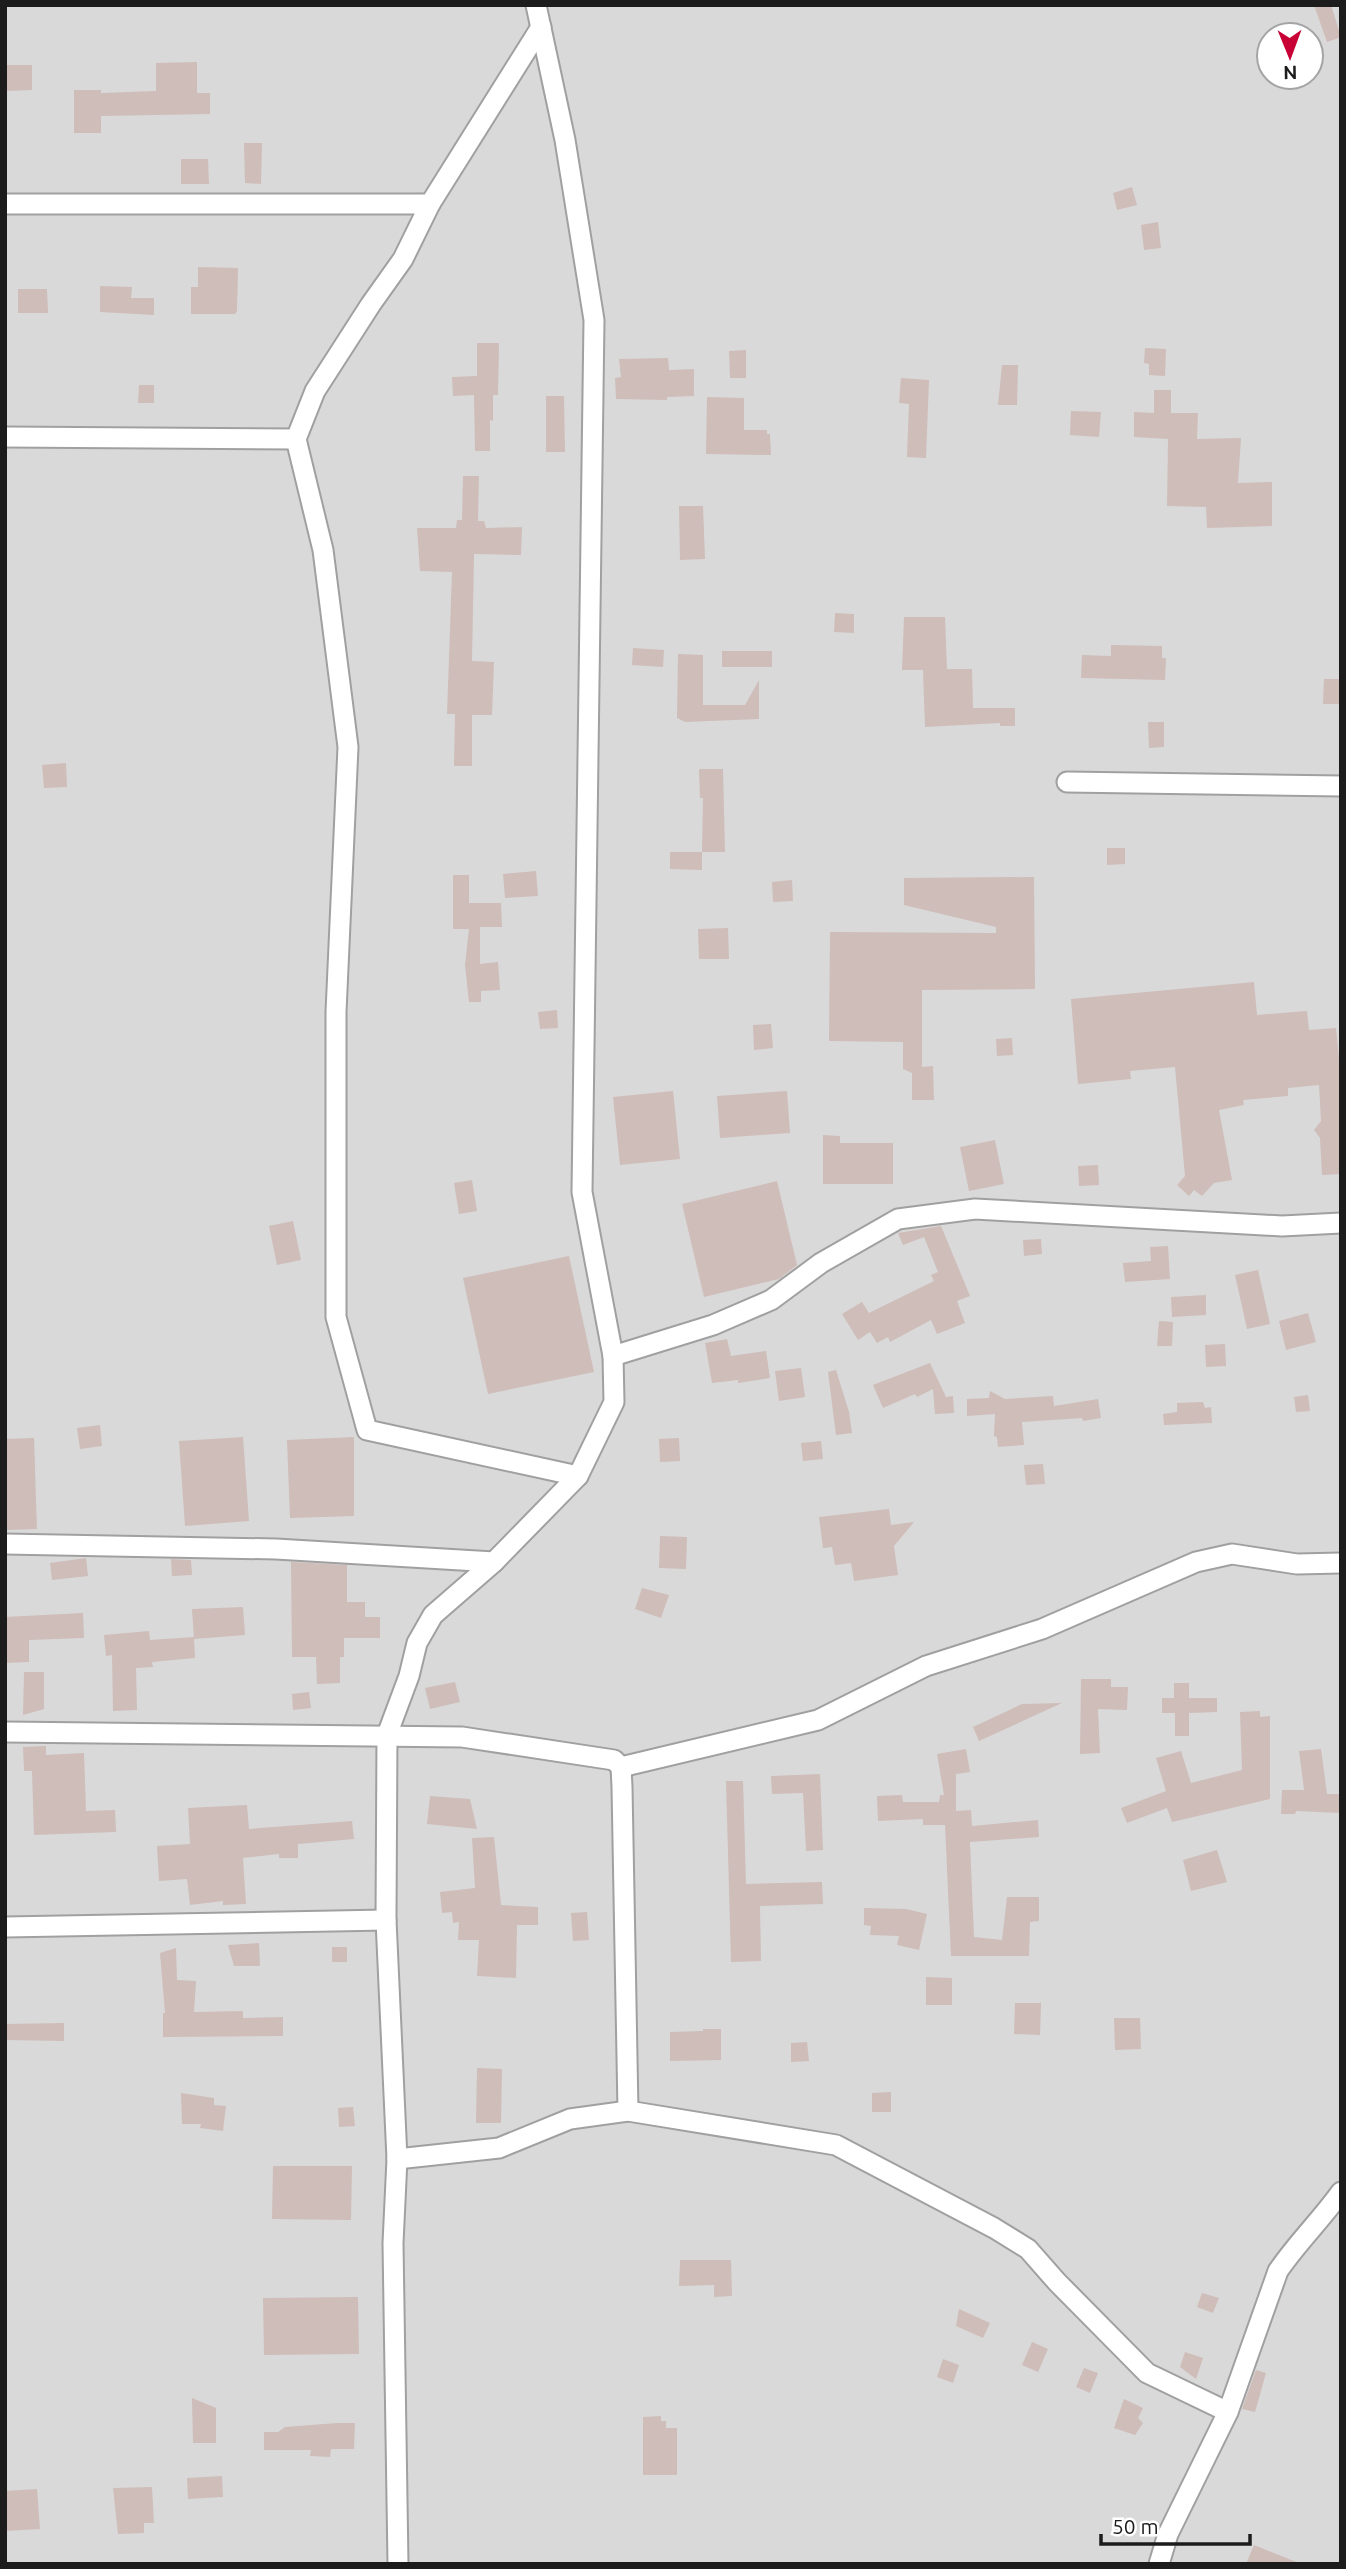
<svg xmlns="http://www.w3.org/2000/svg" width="1346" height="2569" font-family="Ubuntu,sans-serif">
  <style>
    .residential { fill: #dad9d9; fill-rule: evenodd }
    .building { fill: #cebdb9 }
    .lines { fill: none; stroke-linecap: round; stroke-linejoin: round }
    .minor-casing { stroke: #a0a0a0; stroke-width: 23 }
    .minor { stroke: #fff; stroke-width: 19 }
  </style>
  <rect width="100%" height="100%" fill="#eee6e0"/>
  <!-- residential -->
  <path class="residential" d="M5 5H1341V2564H5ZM1269 35H1311V77H1269Z"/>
  <!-- building -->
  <g class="building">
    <polygon points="1314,5 1331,5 1341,37 1327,42"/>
    <polygon points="197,62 197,93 210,93 210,114 101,116 101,133 74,133 74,90 101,90 101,93 156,91 156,63"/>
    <polygon points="5,65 32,65 32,90 5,91"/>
    <polygon points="244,143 262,143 261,184 245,183"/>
    <polygon points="181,159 208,159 209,184 181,184"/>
    <polygon points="1132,187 1137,205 1117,210 1113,193"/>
    <polygon points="1158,222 1161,248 1144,250 1141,225"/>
    <polygon points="198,267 238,268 237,311 235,314 191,314 191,287 198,287"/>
    <polygon points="100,286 132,287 131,298 154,298 154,315 100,312"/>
    <polygon points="18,289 47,289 48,313 18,313"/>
    <polygon points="477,343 499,343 498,395 493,395 493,421 490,420 490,451 475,451 474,395 453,396 452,377 477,376"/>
    <polygon points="1145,348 1166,349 1165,376 1149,375 1149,364 1144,363"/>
    <polygon points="746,350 746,378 730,378 729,351"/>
    <polygon points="668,358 669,370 694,369 694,396 667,397 667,400 616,399 615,378 621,377 619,359"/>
    <polygon points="1002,365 1018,365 1017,405 998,405"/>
    <polygon points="901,378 929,380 926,458 907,457 909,404 899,403"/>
    <polygon points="139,385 154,385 154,403 138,403"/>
    <polygon points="1154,390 1171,390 1171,413 1198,413 1197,439 1241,438 1238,483 1272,482 1272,526 1207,528 1206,507 1167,506 1168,439 1134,437 1134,412 1154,413"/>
    <polygon points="546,396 564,396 565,452 546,452"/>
    <polygon points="707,397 744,398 744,430 767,430 767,434 770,434 771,455 706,454"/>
    <polygon points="1071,411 1101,412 1099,437 1070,435"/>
    <polygon points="463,476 479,476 478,521 484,521 486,528 522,527 521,555 474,554 472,661 494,662 492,715 472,715 472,766 454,766 455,714 447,714 452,572 420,571 417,528 456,528 457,520 462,520"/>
    <polygon points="679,506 703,506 705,559 680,560"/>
    <polygon points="835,613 854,614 854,633 834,632"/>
    <polygon points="904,617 945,617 947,669 972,669 973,708 1015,708 1015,726 1000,726 1000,723 925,727 923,670 902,670"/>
    <polygon points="1111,645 1162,646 1162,658 1166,658 1165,680 1081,678 1082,655 1111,656"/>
    <polygon points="633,648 664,650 663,667 632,665"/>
    <rect x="722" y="651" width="50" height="16"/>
    <polygon points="678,654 703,655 703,705 745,705 759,680 759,719 685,722 677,718"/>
    <polygon points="1324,679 1341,679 1341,704 1323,704"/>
    <polygon points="1148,722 1164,722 1164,747 1149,748"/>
    <polygon points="66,763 67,787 44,788 42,765"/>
    <polygon points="699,769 723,769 725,852 702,852 703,798 700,798"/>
    <polygon points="1107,848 1125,848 1125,864 1107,865"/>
    <polygon points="670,852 702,852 702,870 670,869"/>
    <polygon points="536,871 538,896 505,898 503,874"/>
    <polygon points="453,875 469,875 469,903 501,903 502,927 480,927 480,964 498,962 500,990 481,991 481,1002 469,1002 465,965 469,929 453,929"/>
    <polygon points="1034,877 1035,989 922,990 922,1067 933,1066 934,1100 912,1100 912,1073 903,1069 903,1042 829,1041 830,932 996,933 996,927 904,905 904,878"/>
    <polygon points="792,880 793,901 773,902 772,882"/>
    <polygon points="728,928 729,959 699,959 698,929"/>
    <polygon points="1254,982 1257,1015 1307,1011 1309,1030 1336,1028 1341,1080 1341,1174 1322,1175 1320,1138 1314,1130 1321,1121 1319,1085 1288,1088 1288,1096 1243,1100 1244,1105 1219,1110 1232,1180 1214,1183 1202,1196 1194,1190 1189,1196 1177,1185 1185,1176 1175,1067 1130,1071 1131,1079 1078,1084 1071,999"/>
    <polygon points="557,1010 558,1028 540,1029 538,1012"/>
    <polygon points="771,1024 773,1048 754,1050 753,1025"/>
    <polygon points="1012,1038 1013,1055 997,1056 996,1039"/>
    <polygon points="673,1091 680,1159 620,1165 613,1097"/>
    <polygon points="787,1091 790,1133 720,1138 717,1096"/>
    <polygon points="823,1135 840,1136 840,1143 893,1143 893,1184 823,1184"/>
    <polygon points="995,1140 1004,1184 969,1191 960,1147"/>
    <polygon points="1098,1165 1099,1185 1079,1186 1078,1166"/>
    <polygon points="472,1180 477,1211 459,1214 454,1183"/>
    <polygon points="777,1181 797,1265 779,1279 704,1297 682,1204"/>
    <polygon points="293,1221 301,1260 277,1265 269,1226"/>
    <polygon points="941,1226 970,1296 957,1301 965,1323 937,1334 931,1320 890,1342 888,1337 877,1343 870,1332 858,1340 842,1314 862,1302 869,1313 934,1281 931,1275 938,1272 924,1237 903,1245 898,1233"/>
    <polygon points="1041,1239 1042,1254 1024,1256 1023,1240"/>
    <polygon points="1168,1246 1170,1279 1125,1282 1123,1263 1151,1261 1150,1247"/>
    <polygon points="569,1256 594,1372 488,1394 463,1278"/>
    <polygon points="1258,1270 1270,1324 1247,1329 1235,1275"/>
    <polygon points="1206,1295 1206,1315 1172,1317 1171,1297"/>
    <polygon points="1308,1313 1316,1342 1286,1350 1279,1321"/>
    <polygon points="1159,1321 1173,1322 1172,1346 1157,1346"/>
    <polygon points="727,1339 731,1356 766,1351 770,1378 738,1383 738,1380 712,1383 705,1343"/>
    <polygon points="1225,1344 1226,1366 1206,1367 1205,1345"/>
    <polygon points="930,1363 946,1397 953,1396 954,1413 935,1414 933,1389 917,1397 915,1394 883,1408 873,1385"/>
    <polygon points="801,1368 805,1397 779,1401 775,1371"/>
    <polygon points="836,1370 849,1412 852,1433 836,1435 828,1372"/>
    <polygon points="990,1391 1005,1399 1053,1396 1054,1406 1098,1399 1101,1418 1083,1421 1082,1418 1022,1422 1024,1445 998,1447 997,1437 994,1436 995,1414 967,1416 967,1399 989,1398"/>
    <polygon points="1308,1395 1310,1411 1296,1412 1294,1397"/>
    <polygon points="1203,1402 1205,1408 1211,1407 1212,1423 1164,1425 1163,1414 1177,1412 1177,1403"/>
    <polygon points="100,1425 102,1446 80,1449 77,1428"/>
    <polygon points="243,1437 249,1521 185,1526 179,1441"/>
    <polygon points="354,1437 354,1516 290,1518 287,1440"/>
    <polygon points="34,1438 37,1529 5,1530 5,1439"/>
    <polygon points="679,1438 680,1461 660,1462 659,1439"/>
    <polygon points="821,1441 823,1459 803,1461 801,1443"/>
    <polygon points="1043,1464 1045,1484 1026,1485 1024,1465"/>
    <polygon points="889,1509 891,1525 914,1522 894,1546 898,1575 854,1581 851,1563 835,1565 832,1547 823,1548 819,1517"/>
    <polygon points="660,1536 687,1537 686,1569 659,1568"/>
    <polygon points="86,1558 88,1576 52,1580 50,1563"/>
    <polygon points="171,1559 191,1560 192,1575 172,1576"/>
    <polygon points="291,1562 347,1565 347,1602 365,1602 365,1617 380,1617 380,1638 344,1638 344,1657 340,1657 340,1683 317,1684 316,1657 292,1657"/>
    <polygon points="642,1588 669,1595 661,1618 635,1609"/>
    <polygon points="243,1607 245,1635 194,1639 192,1609"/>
    <polygon points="83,1613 84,1638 29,1640 29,1662 5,1663 5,1617"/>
    <polygon points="149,1631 150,1640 194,1637 195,1658 152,1662 153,1667 136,1668 137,1710 113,1711 112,1655 106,1656 104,1635"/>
    <polygon points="24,1672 44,1672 44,1709 23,1715"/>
    <polygon points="1081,1679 1111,1679 1111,1687 1128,1687 1127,1710 1098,1709 1100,1753 1080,1754"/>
    <polygon points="455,1682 460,1702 430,1709 425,1688"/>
    <polygon points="1174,1683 1189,1683 1189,1698 1217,1698 1217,1712 1189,1713 1189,1736 1175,1736 1175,1713 1162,1713 1162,1698 1174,1698"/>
    <polygon points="309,1692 311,1708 293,1710 292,1694"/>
    <polygon points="1062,1703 979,1741 973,1727 1022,1704"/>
    <polygon points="1260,1711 1260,1717 1270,1716 1270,1799 1172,1822 1167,1808 1127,1823 1121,1808 1166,1791 1156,1758 1181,1751 1191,1783 1242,1770 1240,1712"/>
    <polygon points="46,1746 46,1755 84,1753 86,1811 115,1810 116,1832 34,1835 32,1771 24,1771 23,1747"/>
    <polygon points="966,1749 970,1772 956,1774 956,1811 971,1810 972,1826 1038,1820 1039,1837 970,1842 974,1937 1002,1940 1007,1897 1039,1897 1039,1921 1030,1922 1029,1956 951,1956 945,1825 923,1825 923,1819 878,1821 877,1796 902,1795 903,1802 939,1802 940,1795 944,1795 937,1754"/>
    <polygon points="1321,1749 1327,1794 1341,1794 1341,1813 1296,1811 1295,1814 1281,1814 1282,1790 1304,1790 1299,1751"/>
    <polygon points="820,1774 823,1850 806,1851 803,1793 772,1794 771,1776"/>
    <polygon points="726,1781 743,1781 746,1884 822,1882 823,1904 760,1906 761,1961 731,1962"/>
    <polygon points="430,1796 470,1799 477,1829 427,1824"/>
    <polygon points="247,1805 249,1829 352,1821 354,1839 298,1844 298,1858 279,1858 279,1854 243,1858 246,1904 223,1905 223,1901 190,1905 187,1879 159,1881 157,1846 190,1844 188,1808"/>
    <polygon points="494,1837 501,1905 538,1907 538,1925 517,1925 516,1978 477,1976 479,1940 458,1940 459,1922 453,1923 452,1912 442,1913 440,1892 475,1888 472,1838"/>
    <polygon points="1217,1850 1227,1882 1191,1891 1183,1860"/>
    <polygon points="864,1908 906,1909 927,1914 919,1950 897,1945 899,1936 870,1935 871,1926 864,1925"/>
    <polygon points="587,1912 589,1940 573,1941 571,1913"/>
    <polygon points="259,1943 260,1966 234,1966 228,1945"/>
    <rect x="332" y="1947" width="15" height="15"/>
    <polygon points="176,1948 177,1980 196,1981 194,2012 243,2011 243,2018 283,2017 283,2036 163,2037 163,2013 165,2013 160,1953"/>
    <polygon points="926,1977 952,1978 952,2005 926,2005"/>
    <polygon points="1015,2003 1041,2003 1040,2035 1014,2034"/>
    <polygon points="1114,2018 1140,2018 1141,2049 1115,2050"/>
    <polygon points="64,2023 64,2041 5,2040 5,2024"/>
    <polygon points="703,2029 721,2029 721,2060 670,2061 670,2032 703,2031"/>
    <polygon points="807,2042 809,2061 791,2062 791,2043"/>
    <polygon points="477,2068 502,2069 501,2123 476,2123"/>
    <polygon points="891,2092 891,2112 872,2112 872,2093"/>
    <polygon points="181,2093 214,2098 214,2105 226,2106 223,2131 200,2128 201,2124 182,2124"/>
    <polygon points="353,2107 355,2126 339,2127 338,2108"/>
    <polygon points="273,2166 352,2166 351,2220 272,2219"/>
    <polygon points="680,2260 731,2260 732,2296 714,2297 714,2285 679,2286"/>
    <polygon points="1202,2293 1219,2298 1213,2313 1197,2307"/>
    <polygon points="358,2297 359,2354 264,2355 263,2298"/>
    <polygon points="959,2309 990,2323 983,2338 956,2326"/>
    <polygon points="1032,2342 1048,2349 1038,2372 1022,2365"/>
    <polygon points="1185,2352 1203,2358 1196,2379 1180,2367"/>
    <polygon points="943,2359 959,2365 953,2383 937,2377"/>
    <polygon points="1084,2368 1098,2373 1090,2393 1076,2387"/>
    <polygon points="1256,2370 1266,2373 1255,2412 1242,2409"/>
    <polygon points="192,2398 216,2408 216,2443 193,2443"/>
    <polygon points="1124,2399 1143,2408 1138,2418 1143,2423 1135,2435 1114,2428"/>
    <polygon points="661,2416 661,2421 666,2421 666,2428 677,2428 677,2475 643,2475 643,2417"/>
    <polygon points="337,2423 355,2423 354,2449 331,2449 330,2457 310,2456 311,2450 264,2450 264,2432 278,2432 285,2427"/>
    <polygon points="222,2476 223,2497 188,2499 187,2478"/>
    <polygon points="152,2487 154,2523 144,2523 144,2533 118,2534 113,2488"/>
    <polygon points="37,2489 40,2529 5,2531 5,2491"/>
    <polygon points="1254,2545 1299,2563 1299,2564 1246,2564"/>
  </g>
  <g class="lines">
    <defs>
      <g id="minor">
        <polyline points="5,204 430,204 541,27"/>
        <polyline points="430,204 403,259 371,304 315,391 296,439 323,550 348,747 336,1012 336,1317 367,1430 578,1476"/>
        <polyline points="5,437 296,439"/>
        <polyline points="1067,782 1341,786"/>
        <polyline points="613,1356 713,1325 771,1300 821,1263 898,1219 975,1209 1282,1226 1341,1223"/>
        <polyline points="5,1544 276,1549 494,1562"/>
        <polyline points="5,1732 462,1737 614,1760 621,1767 622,1787 628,2111"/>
        <polyline points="621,1767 818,1720 926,1666 1042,1629 1196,1562 1232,1554 1297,1564 1341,1563"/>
        <polyline points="5,1927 386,1920"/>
        <polyline points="397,2159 499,2148 570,2119 628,2111 836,2145 994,2228 1028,2249 1057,2282 1147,2373 1228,2412"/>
        <polyline points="398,2564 393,2243 397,2159 386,1920 387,1735 409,1676 417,1643 433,1615 494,1562 578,1476 614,1402 613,1356 582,1192 594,320 565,140 536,5"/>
        <path d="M1159 2564 1168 2534 1228 2412 1278 2271C1297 2243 1321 2220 1341 2192"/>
      </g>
    </defs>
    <!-- minor casing -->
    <use href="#minor" class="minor-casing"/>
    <!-- minor -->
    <use href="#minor" class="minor"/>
  </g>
  <!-- border -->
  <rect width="1346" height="2569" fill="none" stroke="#1c1c1c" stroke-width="14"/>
  <!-- north arrow -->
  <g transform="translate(1290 56) rotate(179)"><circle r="33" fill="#ffffff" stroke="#a4a4a4" stroke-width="2"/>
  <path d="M0-5L12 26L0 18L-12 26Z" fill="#c80035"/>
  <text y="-10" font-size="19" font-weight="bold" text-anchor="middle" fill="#1c1c1c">N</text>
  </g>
  <!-- scale -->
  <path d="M1101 2534v10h149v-10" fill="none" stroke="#1c1c1c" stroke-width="3.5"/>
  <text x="1112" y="2534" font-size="21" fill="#1c1c1c" stroke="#ffffff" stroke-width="5" paint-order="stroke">50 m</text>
</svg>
